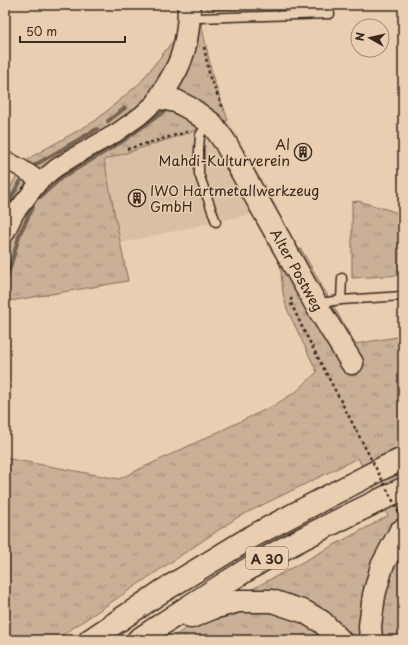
<svg xmlns="http://www.w3.org/2000/svg" width="408" height="645" font-family="'Playpen Sans',sans-serif">
  <style>
    .built { fill: #d9bfa4 }
    .grass { fill: url(#grass-tufts); stroke: #826d5a }
    .lines { fill: none; stroke-linecap: round; stroke-linejoin: round }
    .stream { stroke: #766250; stroke-width: 4 }
    .lane-casing { stroke: #3b2a1e; stroke-width: 11 }
    .street-casing { stroke: #3b2a1e; stroke-width: 20 }
    .secondary-casing { stroke: #3b2a1e; stroke-width: 25 }
    .highway-casing { stroke: #3b2a1e; stroke-width: 25 }
    .path { stroke: #3b2a1e; stroke-width: 2.5; stroke-dasharray: 3 3; stroke-linecap: butt }
    .lane { stroke: #e9ceb1; stroke-width: 8 }
    .street { stroke: #e9ceb1; stroke-width: 17 }
    .secondary { stroke: #e9ceb1; stroke-width: 22 }
    .highway { stroke: #e9ceb1; stroke-width: 22 }
    .path-bridge { stroke: #3b2a1e; stroke-width: 2.5; stroke-dasharray: 3 3; stroke-linecap: butt }
    .labels { text-anchor: middle; dominant-baseline: central; stroke-width: 3; stroke-linejoin: round; paint-order: stroke }
    .shield { fill: #e9ceb1; stroke: #6f5b4a; stroke-width: 1 }
    .shield-label { font-size: 13px; font-weight: bold; fill: #3b2a1e }
    .poi-label { font-size: 14px; fill: #3b2a1e; stroke: #e9ceb1; text-anchor: end }
    .street-label { font-size: 14px; fill: #3b2a1e; stroke: #e9ceb1 }
  </style>
  <defs>
    <pattern id="grass-tufts" width="24" height="20" patternUnits="userSpaceOnUse"><rect width="24" height="20" fill="#cab097"/><path d="M3 7l-1-3M5 7V3M7 7l1-3M15 17l-1-3M17 17v-4M19 17l1-3" fill="none" stroke="#a58f7b"/></pattern>
  </defs>
  <rect width="100%" height="100%" fill="#e9ceb1"/>
  <filter id="ink" filterUnits="userSpaceOnUse"><feTurbulence type="fractalNoise" baseFrequency=".025" numOctaves="2"/><feDisplacementMap in="SourceGraphic" scale="8" xChannelSelector="R" yChannelSelector="G"/><feConvolveMatrix kernelMatrix="1 2 1 2 8 2 1 2 1" color-interpolation-filters="sRGB"/></filter>
  <g filter="url(#ink)">
    <!-- built -->
    <polygon class="built" points="228,120 278,208 121,243 104,160"/>
    <!-- grass -->
    <g class="grass">
      <polygon points="206,5 353,5 207,10"/>
      <polygon points="198,9 213,78 228,120 104,160 128,281 10,301 5,318 5,197 21,168 31,157 95,121 140,83"/>
      <polygon points="358,201 389,210 403,215 403,275 352,278 352,202"/>
      <polygon points="301,249 355,344 403,336 403,640 169,640 206,614 388,516 358,458 238,517 55,640 5,640 5,458 119,479 273,406 297,391 317,372 287,309 283,293 279,253"/>
    </g>
    <g class="lines">
      <!-- stream -->
      <g class="stream">
        <polyline points="108,121 125,108"/>
        <polyline points="35,165 97,129"/>
        <polyline points="40,197 61,178 123,141 166,110"/>
        <polyline points="5,209 20,182"/>
        <polyline points="5,285 20,233 33,207"/>
      </g>
      <defs>
        <g id="lane">
          <polyline points="191,22 198,18 330,14"/>
          <polyline points="211,124 206,126 200,135 199,150 199,174 216,222"/>
          <polyline points="341,300 342,278"/>
          <polyline points="320,307 327,302 341,300 403,296"/>
        </g>
        <g id="street">
          <path d="M5 160C18 165 29 173 40 181"/>
          <polyline points="5,234 15,213 40,181 56,168 75,156 116,133 140,116 160,98"/>
        </g>
        <path id="secondary" d="M189 5C189 26 187 46 178 66 173 77 166 87 160 98L176 101 191 109 212 124 225 142 318 308 352 363"/>
        <g id="highway">
          <polyline points="191,617 213,608 239,601 272,601 305,612 322,622 340,640"/>
          <polyline points="90,640 161,592 253,536 325,498 383,468 403,459"/>
          <path d="M138 640C182 611 226 581 272 555 315 531 359 510 403 489"/>
          <polyline points="371,640 370,626 374,595 382,566 400,532 403,530"/>
        </g>
      </defs>
      <!-- lane casing -->
      <use href="#lane" class="lane-casing"/>
      <!-- street casing -->
      <use href="#street" class="street-casing"/>
      <!-- secondary casing -->
      <use href="#secondary" class="secondary-casing"/>
      <!-- highway casing -->
      <use href="#highway" class="highway-casing"/>
      <!-- path -->
      <g class="path">
        <polyline points="399,5 403,13"/>
        <polyline points="204,47 210,78 216,92 224,110"/>
        <polyline points="127,149 190,131"/>
        <polyline points="292,298 290,301 304,331 356,430"/>
        <polyline points="5,306 10,308"/>
      </g>
      <!-- lane -->
      <use href="#lane" class="lane"/>
      <!-- street -->
      <use href="#street" class="street"/>
      <!-- secondary -->
      <use href="#secondary" class="secondary"/>
      <!-- highway -->
      <use href="#highway" class="highway"/>
      <!-- path-bridge -->
      <polyline class="path-bridge" points="356,430 403,520"/>
    </g>
  </g>
  <!-- icons -->
  <defs>
    <symbol id="building-ring" viewBox="-11 -11 22 22"><circle r="9.5" fill="#e9ceb1" stroke="#3b2a1e" stroke-width="1.5"/><path d="M-4-6H4V6H1V3H-1V6H-4ZM-2.5-4.3h1.7v1.8h-1.7ZM.8-4.3h1.7v1.8H.8ZM-2.5-1h1.7V.8h-1.7ZM.8-1h1.7V.8H.8Z" fill="#3b2a1e"/></symbol>
  </defs>
  <g fill-rule="evenodd">
    <use href="#building-ring" x="293" y="142" width="20" height="20"/>
    <use href="#building-ring" x="127" y="188" width="20" height="20"/>
  </g>
  <g class="labels">
    <!-- shield labels -->
    <rect class="shield" x="246" y="547" width="42" height="22" rx="3"/>
    <g class="shield-label">
      <text x="267" y="558">A 30</text>
    </g>
    <!-- poi labels -->
    <g class="poi-label">
      <text x="290" y="144">Al<tspan x="290" dy="16">Mahdi-Kulturverein</tspan></text>
      <text x="150" y="190" text-anchor="start">IWO Hartmetallwerkzeug<tspan x="150" dy="16">GmbH</tspan></text>
    </g>
    <!-- street labels -->
    <g class="street-label">
      <text transform="translate(297 270) rotate(61)">Alter Postweg</text>
    </g>
  </g>
  <!-- margin -->
  <rect width="408" height="645" fill="none" stroke="#e9ceb1" stroke-width="20"/>
  <rect x="10" y="10" width="388" height="625" fill="none" stroke="#3b2a1e" stroke-width="1.5" filter="url(#ink)"/>
  <!-- north arrow -->
  <g transform="translate(370 38) rotate(278)"><circle r="19" fill="#e9ceb1" stroke="#a38c76"/>
  <path d="M0-3L7 15L0 10L-7 15Z" fill="#3b2a1e"/>
  <text y="-6" font-size="11" font-weight="bold" text-anchor="middle" fill="#3b2a1e">N</text>
  </g>
  <!-- scale -->
  <path d="M20 36v6h105v-6" fill="none" stroke="#3b2a1e" stroke-width="2"/>
  <text x="26" y="36" font-size="12" fill="#3b2a1e" stroke="#e9ceb1" stroke-width="3" paint-order="stroke">50 m</text>
</svg>
